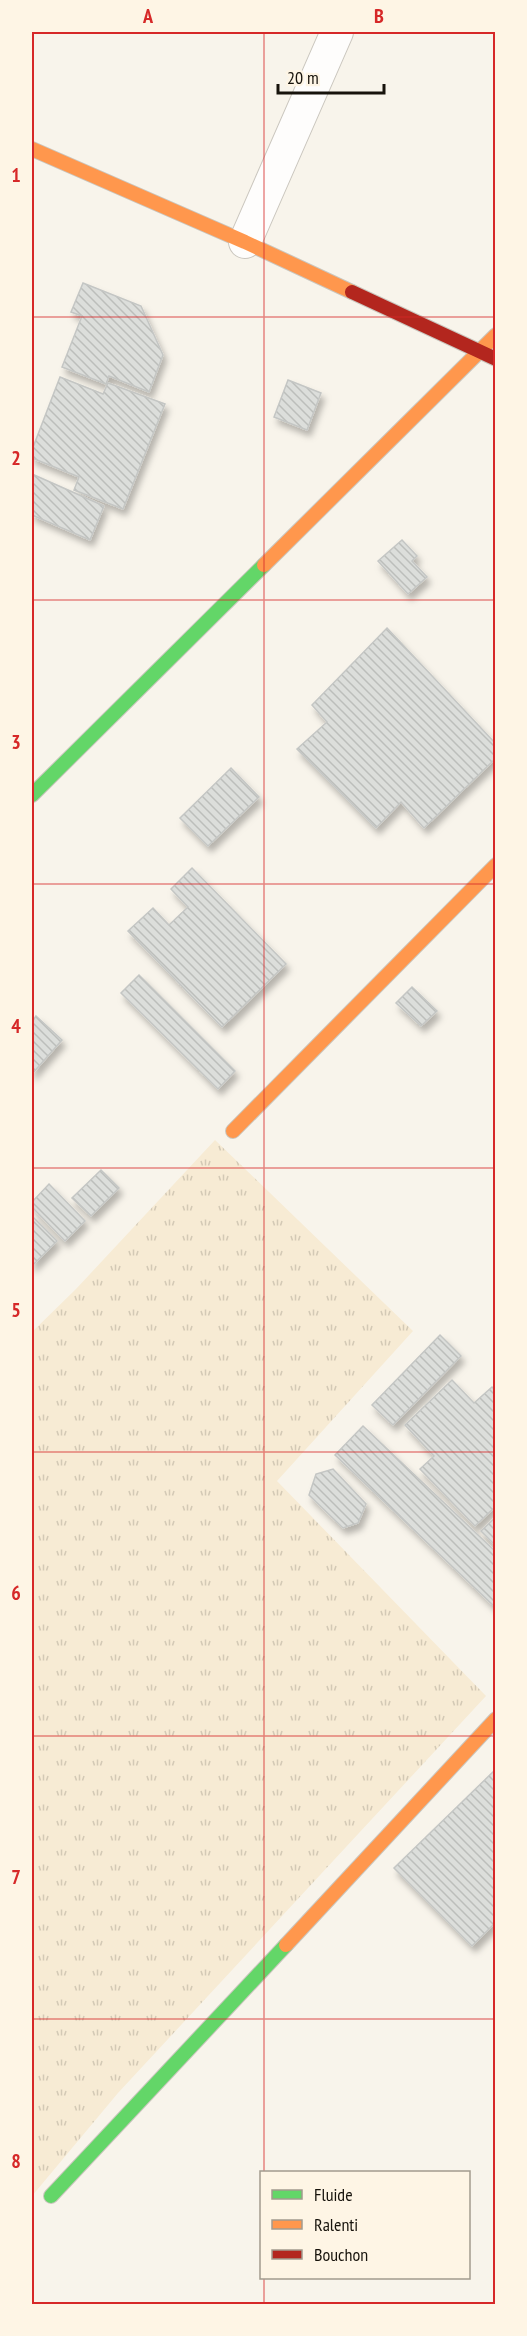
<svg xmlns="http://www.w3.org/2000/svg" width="527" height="2336" font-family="'PT Sans Narrow',sans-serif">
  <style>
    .grass { fill: url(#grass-tufts) }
    .building { fill: url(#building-back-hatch); stroke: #c4c6c4; stroke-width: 1.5; filter: url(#shadow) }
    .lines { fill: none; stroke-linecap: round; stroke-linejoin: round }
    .street-casing { stroke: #cac6be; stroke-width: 34 }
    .fast-casing { stroke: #cac6be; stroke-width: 16 }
    .slow-casing { stroke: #cac6be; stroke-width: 16 }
    .jam-casing { stroke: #cac6be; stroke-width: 16 }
    .street { stroke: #fefdfc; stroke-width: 32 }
    .fast { stroke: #63d668; stroke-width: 14 }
    .slow { stroke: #ff974d; stroke-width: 14 }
    .jam { stroke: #b3261e; stroke-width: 14 }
    .grid { fill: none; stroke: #d62828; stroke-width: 1.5; stroke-opacity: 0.55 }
    .neatline { fill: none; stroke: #d62828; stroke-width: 2 }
    .grid-label { font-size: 20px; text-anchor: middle; font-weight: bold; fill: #d62828 }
  </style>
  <defs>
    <pattern id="grass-tufts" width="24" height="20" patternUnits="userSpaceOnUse" patternTransform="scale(1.5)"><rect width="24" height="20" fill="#f7ebd4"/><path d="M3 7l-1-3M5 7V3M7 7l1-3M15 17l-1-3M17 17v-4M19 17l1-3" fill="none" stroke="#d3c9b5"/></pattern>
    <pattern id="building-back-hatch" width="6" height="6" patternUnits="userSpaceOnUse" patternTransform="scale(1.5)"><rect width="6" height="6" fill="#dcdedb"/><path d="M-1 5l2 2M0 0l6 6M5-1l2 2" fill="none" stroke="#bcbebb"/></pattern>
    <filter id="shadow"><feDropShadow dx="3.5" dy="6" stdDeviation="3" flood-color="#0004"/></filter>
  </defs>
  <rect width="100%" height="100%" fill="#f8f4eb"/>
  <!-- grass -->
  <polygon class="grass" points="215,1140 413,1331 277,1481 486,1696 118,2093 32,2196 32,1332 76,1289"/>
  <!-- building -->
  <g class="building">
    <polygon points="83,283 141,306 163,355 149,392 109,376 106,384 62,367 82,316 71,312"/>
    <polygon points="60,377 103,394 108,383 165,404 123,509 74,490 79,477 32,458 32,450"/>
    <polygon points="288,380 321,393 307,430 274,417"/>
    <polygon points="32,474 104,506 90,540 32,515"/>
    <polygon points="402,540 417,556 412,561 427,577 408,594 378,561"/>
    <polygon points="387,628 496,744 496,758 424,828 401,802 376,828 297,749 327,722 312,705"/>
    <polygon points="231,768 259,797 208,846 180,818"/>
    <polygon points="192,868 286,964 222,1027 128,931 153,908 169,925 188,907 171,889"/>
    <polygon points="139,975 235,1071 218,1089 121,993"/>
    <polygon points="412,987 437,1011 421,1026 396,1003"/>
    <polygon points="36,1016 62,1040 32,1074 32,1022"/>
    <polygon points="101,1170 119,1188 91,1216 72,1198"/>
    <polygon points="49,1184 85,1221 65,1241 32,1207 32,1202"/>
    <polygon points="32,1216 57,1241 32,1266"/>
    <polygon points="440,1335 461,1356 393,1425 372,1405"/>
    <polygon points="452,1380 474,1403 492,1387 496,1391 496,1506 475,1526 420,1469 434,1456 405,1425"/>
    <polygon points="363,1426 496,1552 496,1608 335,1455"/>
    <polygon points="333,1469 366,1504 358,1523 343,1528 309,1495 316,1474"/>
    <polygon points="496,1517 496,1546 481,1531"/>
    <polygon points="496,1769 496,1922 472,1946 394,1868"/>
  </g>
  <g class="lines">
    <defs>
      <polyline id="street" points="245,242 337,32"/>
      <g id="fast">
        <polyline points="32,795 264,565"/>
        <polyline points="51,2196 286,1945"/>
      </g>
      <g id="slow">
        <polyline points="32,149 245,242 352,292"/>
        <polyline points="264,565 496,335"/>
        <polyline points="233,1131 496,865"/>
        <polyline points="286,1945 496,1719"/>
      </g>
      <polyline id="jam" points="352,292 496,359"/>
    </defs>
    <!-- street casing -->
    <use href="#street" class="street-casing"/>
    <!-- fast casing -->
    <use href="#fast" class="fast-casing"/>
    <!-- slow casing -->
    <use href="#slow" class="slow-casing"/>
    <!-- jam casing -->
    <use href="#jam" class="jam-casing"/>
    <!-- street -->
    <use href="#street" class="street"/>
    <!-- fast -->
    <use href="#fast" class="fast"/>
    <!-- slow -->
    <use href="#slow" class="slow"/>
    <!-- jam -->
    <use href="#jam" class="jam"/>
  </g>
  <!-- grid -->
  <path class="grid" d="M264 32V2172M32 317H496M32 600H496M32 884H496M32 1168H496M32 1452H496M32 1736H496M32 2019H496M264 2278V2304"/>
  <!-- border -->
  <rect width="527" height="2336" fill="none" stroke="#fef5e5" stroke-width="66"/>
  <!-- legend -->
  <rect x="260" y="2171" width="210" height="108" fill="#fef5e5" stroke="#a29b8e" stroke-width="1.5"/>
  <rect x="272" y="2190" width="30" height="9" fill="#63d668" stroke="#a29b8e" stroke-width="1.5"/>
  <text x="314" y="2201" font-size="18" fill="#17130c">Fluide</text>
  <rect x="272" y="2220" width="30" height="9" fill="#ff974d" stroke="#a29b8e" stroke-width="1.5"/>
  <text x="314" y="2231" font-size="18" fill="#17130c">Ralenti</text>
  <rect x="272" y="2250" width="30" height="9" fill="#b3261e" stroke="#a29b8e" stroke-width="1.5"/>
  <text x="314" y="2261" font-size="18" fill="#17130c">Bouchon</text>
  <!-- scale -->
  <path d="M278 84v9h106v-9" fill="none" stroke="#17130c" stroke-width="3"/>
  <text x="287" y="84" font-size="18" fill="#17130c" stroke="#fef5e5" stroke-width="4.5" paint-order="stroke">20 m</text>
  <rect x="33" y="33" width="461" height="2270" class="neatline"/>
  <g class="grid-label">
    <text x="148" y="23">A</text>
    <text x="379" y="23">B</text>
    <text x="16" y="182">1</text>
    <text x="16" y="465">2</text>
    <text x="16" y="749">3</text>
    <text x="16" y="1033">4</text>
    <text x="16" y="1317">5</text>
    <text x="16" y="1600">6</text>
    <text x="16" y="1884">7</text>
    <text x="16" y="2168">8</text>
  </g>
</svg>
